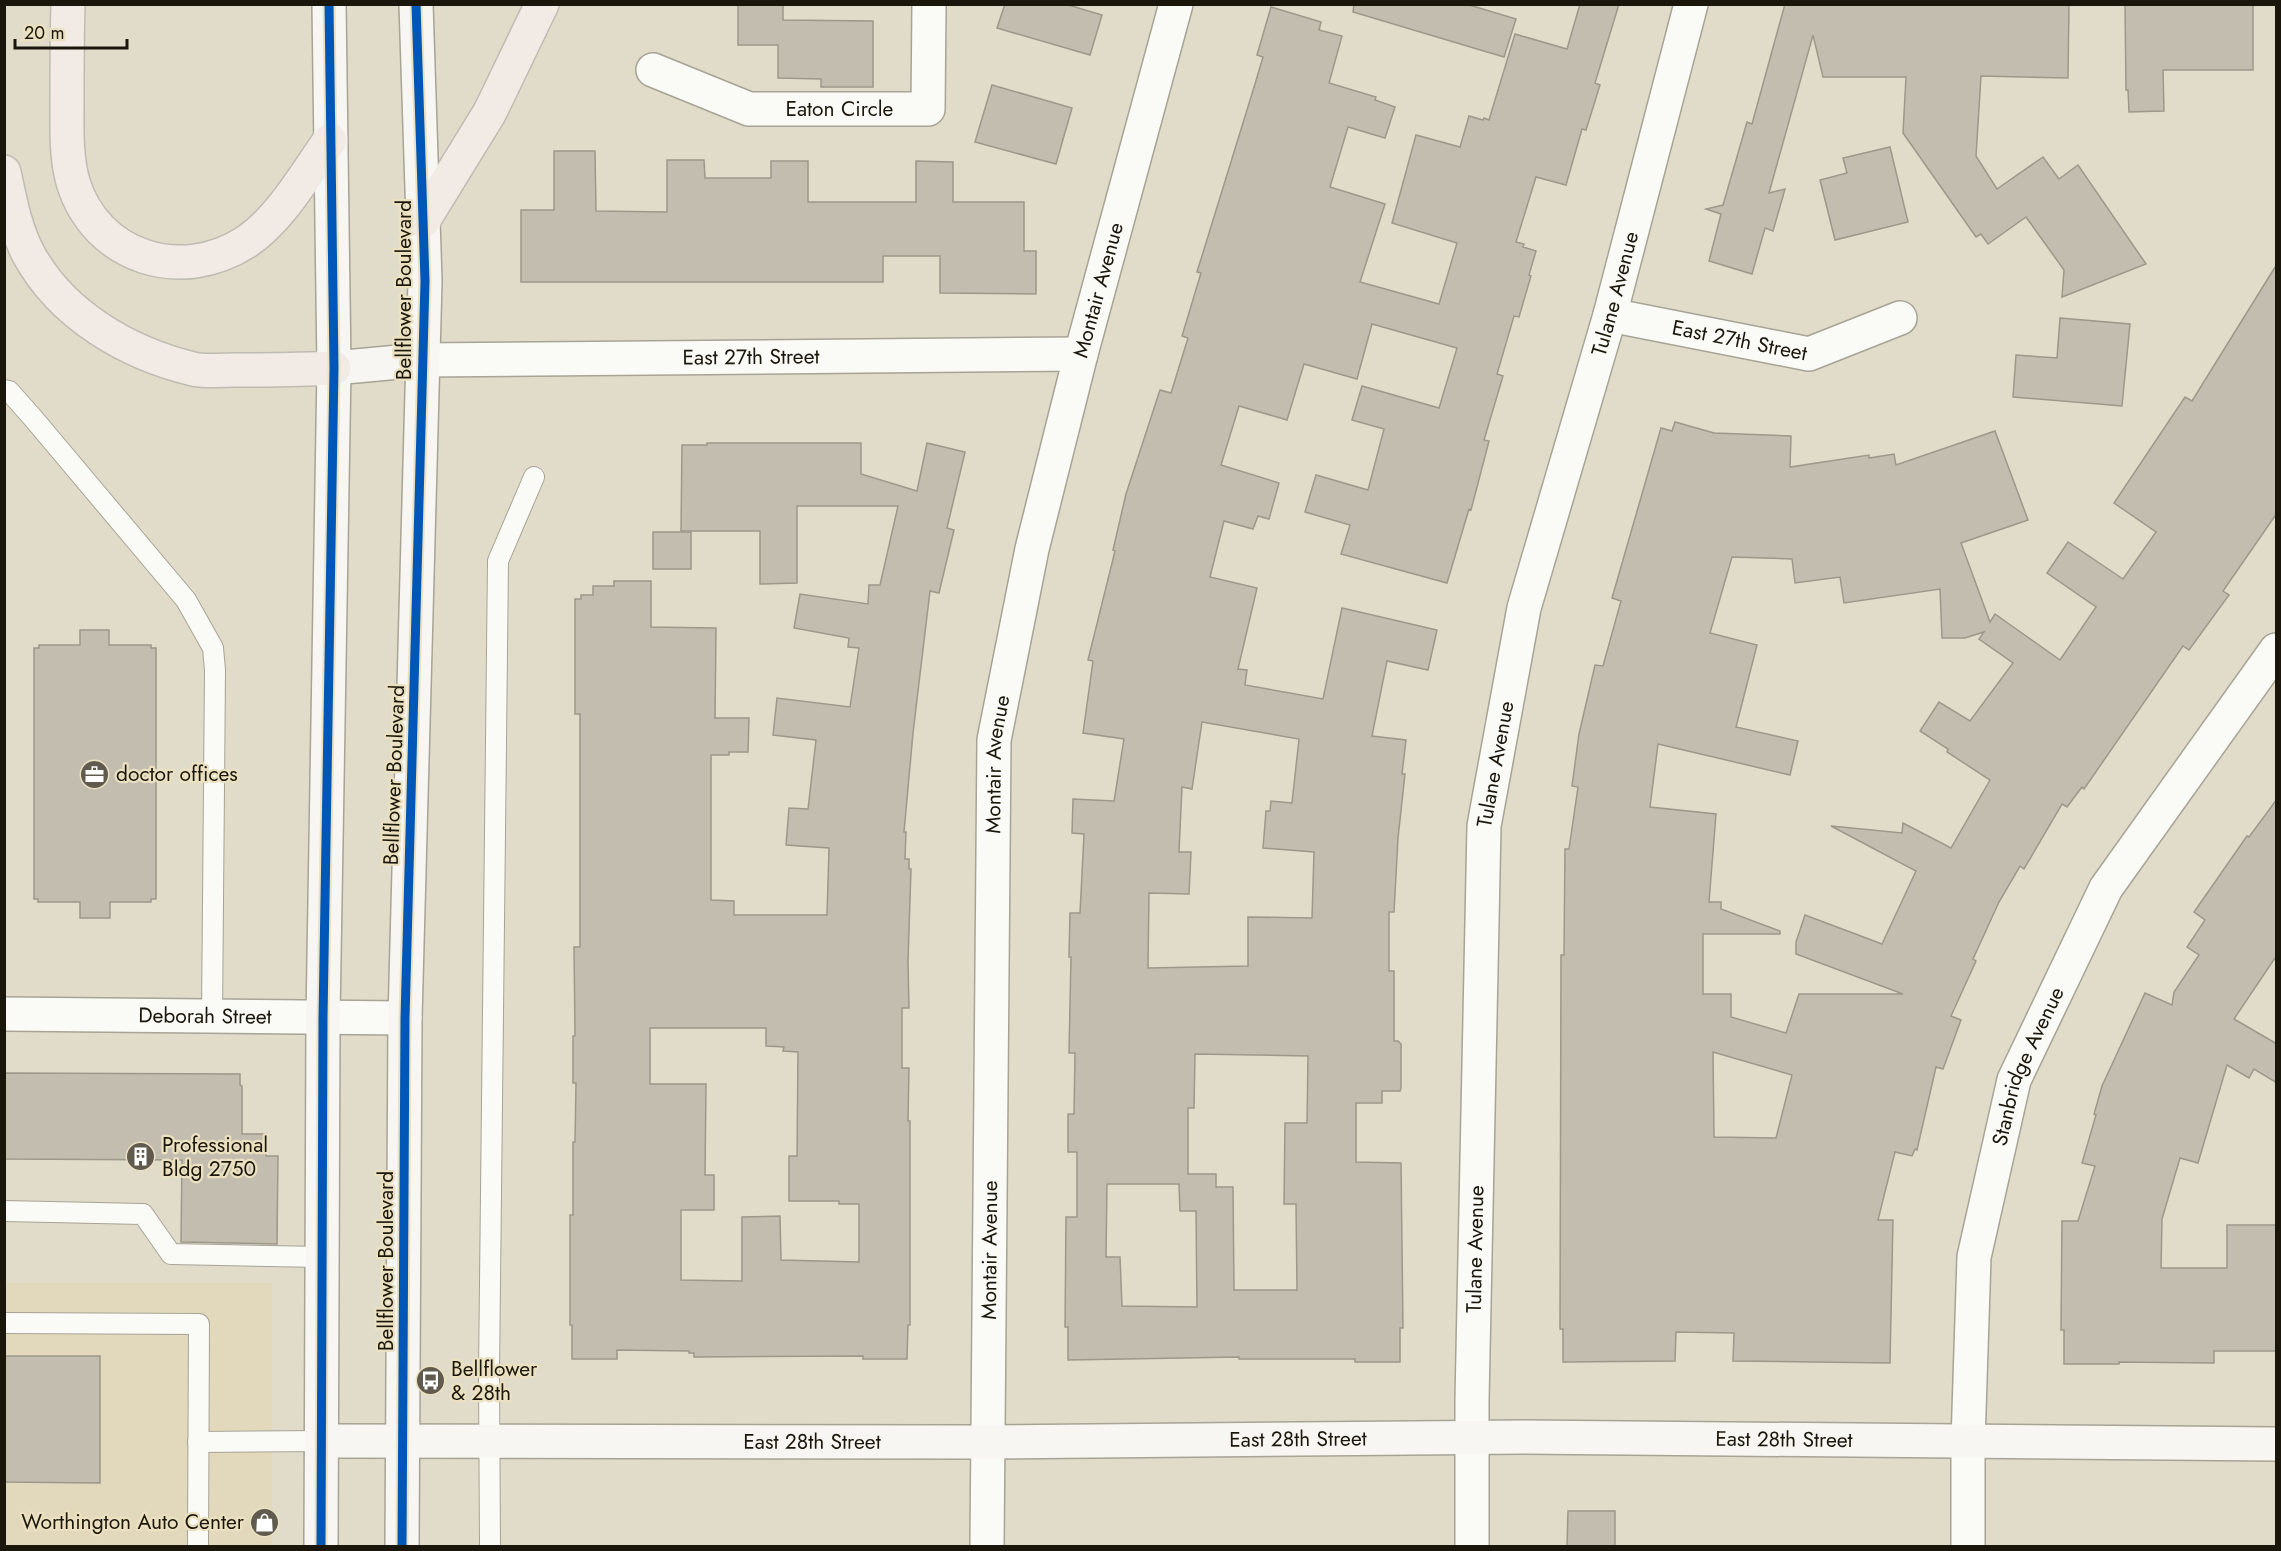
<svg xmlns="http://www.w3.org/2000/svg" width="2281" height="1551" font-family="Jost,sans-serif">
  <style>
    .built { fill: #e2d8bb }
    .building { fill: #c2bdaf; stroke: #9c988a; stroke-width: 1.5; fill-rule: evenodd }
    .lines { fill: none; stroke-linecap: round; stroke-linejoin: round }
    .lane-casing { stroke: #a7a395; stroke-width: 22 }
    .street-casing { stroke: #a7a395; stroke-width: 36 }
    .secondary-casing { stroke: #a7a395; stroke-width: 36 }
    .highway-casing { stroke: #bebbb2; stroke-width: 36 }
    .lane { stroke: #fafaf7; stroke-width: 20 }
    .street { stroke: #fafaf7; stroke-width: 33 }
    .secondary { stroke: #f8f6f2; stroke-width: 33 }
    .highway { stroke: #f1eae5; stroke-width: 33 }
    .cycleway-casing { stroke: #ebe1c0; stroke-width: 13 }
    .cycleway { stroke: #0057b8; stroke-width: 9 }
    .labels { text-anchor: middle; dominant-baseline: central; stroke-width: 4.5; stroke-linejoin: round; paint-order: stroke }
    .street-label { font-size: 21px; fill: #1a160b; stroke: #ebe1c0 }
    .poi-label { font-size: 21px; fill: #1a160b; stroke: #ebe1c0; text-anchor: start }
  </style>
  <rect width="100%" height="100%" fill="#e1dcca"/>
  <!-- built -->
  <rect class="built" x="5" y="1283" width="267" height="263"/>
  <!-- building -->
  <g class="building">
    <polygon points="738,4 783,4 783,20 873,21 873,87 821,87 821,79 778,78 778,45 738,45"/>
    <polygon points="1005,4 1065,4 1102,15 1090,55 997,28"/>
    <polygon points="1354,4 1466,4 1516,19 1504,57 1353,12"/>
    <path d="M1580 4H1619L1595 83 1600 85 1586 130 1582 129 1566 185 1536 177 1516 242 1524 244 1523 247 1536 251 1529 275 1531 276 1519 317 1514 316 1497 374 1503 376 1484 440 1489 441 1471 510 1469 509 1447 583 1341 554 1350 525 1305 512 1316 475 1368 490 1384 429 1352 420 1362 386 1439 408 1457 348 1372 324 1357 379 1304 364 1287 420 1239 406 1221 465 1279 483 1269 519 1258 516 1253 529 1224 521 1210 577 1257 588 1238 669 1247 670 1245 685 1323 699 1342 608 1437 630 1428 670 1387 661 1372 736 1406 740 1402 774H1405L1398 838 1394 912H1389V971H1394V1041H1398L1401 1044V1088L1400 1091H1382V1103H1356V1162L1401 1163 1403 1328H1400V1362H1355V1359H1239V1357L1068 1360V1327H1065L1066 1217H1077V1152H1068V1114H1074L1075 1053H1069L1071 957H1069L1070 913H1080L1084 834 1072 833 1073 799 1114 801 1124 739 1083 733 1093 661 1088 660 1115 551 1113 550 1126 494 1160 390 1171 393 1188 338 1182 336 1201 273 1197 272 1255 84 1263 57 1257 55 1271 7 1321 22 1319 30 1342 36 1329 83 1376 97 1375 100 1395 107 1385 138 1348 127 1330 187 1385 204 1360 282 1439 304 1457 243 1392 223 1416 135 1460 147 1469 116 1483 120 1484 118 1489 120 1515 34 1567 49ZM1202 722 1299 739 1292 803 1271 801 1270 811H1266L1263 848 1314 852 1312 918 1248 917V966L1148 968 1149 893 1189 894 1191 852H1179L1182 787 1192 789ZM1195 1054 1308 1056 1307 1123H1285L1284 1204H1296L1297 1290H1234L1233 1187H1216V1174H1188V1108H1194ZM1107 1184H1179L1180 1211H1196L1197 1307 1122 1306 1120 1257H1106Z"/>
    <polygon points="1785,4 2069,4 2068,78 1981,76 1976,156 1997,189 2043,157 2059,179 2078,165 2146,264 2062,297 2064,270 2026,217 1988,244 1981,234 1976,237 1903,133 1906,77 1823,77 1813,35 1769,193 1785,189 1773,231 1765,228 1752,274 1709,261 1721,214 1706,209 1723,205 1747,122 1752,124"/>
    <polygon points="2125,4 2253,4 2253,70 2163,70 2164,111 2129,112 2128,90 2126,90"/>
    <polygon points="992,85 1072,108 1056,164 975,142"/>
    <polygon points="1890,147 1908,222 1835,240 1820,180 1847,173 1843,158"/>
    <polygon points="554,151 595,151 596,211 667,212 667,160 704,160 705,178 771,178 771,161 808,161 808,202 916,202 916,161 953,162 953,202 1024,202 1024,251 1036,251 1036,294 940,293 940,256 883,256 883,282 521,282 521,210 554,210"/>
    <path d="M2277 264V513L2223 591 2229 595 2189 650 2183 646 2084 789 2082 787 2067 807 2062 804 2024 869 2020 866 1999 902 1973 959 1976 961 1951 1016 1961 1020 1943 1069 1936 1067 1917 1150 1915 1149 1912 1156 1895 1152 1878 1220H1893L1890 1363 1733 1361 1734 1333 1676 1332 1675 1361 1563 1362V1329H1560L1561 955H1564L1565 849H1569L1578 787 1572 786 1579 734 1595 665 1603 666 1621 601 1612 598 1661 428 1672 431 1675 422 1714 433 1791 436 1790 467 1869 455V458L1894 454 1896 465 1995 431 2028 520 1961 543 1990 622 1995 614 2060 660 2096 607 2047 573 2068 542 2123 579 2156 532 2114 503 2185 397 2192 401ZM1732 557 1792 559 1795 583 1840 577 1844 603 1940 589 1942 638H1965L1984 632 1979 639 2013 663 1970 721 1939 702 1920 731 1948 749 1947 752 1990 780 1951 848 1903 823 1902 833 1831 826 1916 871 1882 944 1805 915 1796 942V954L1903 994H1799L1786 1033 1731 1017V994H1703V934H1780V931L1721 909V902H1709L1716 814 1650 807 1658 744 1790 775 1798 741 1736 727 1757 645 1710 633ZM1713 1052 1792 1075 1776 1138 1714 1137Z"/>
    <polygon points="2060,318 2130,324 2122,406 2013,397 2016,355 2057,358"/>
    <path d="M707 443H861V474L917 491 927 443 965 452 947 528 954 530 939 593 930 591 913 733 904 832H906L905 859H909V869H911L908 961 909 1008H902V1068H909L908 1121H910V1325H908L907 1359H863V1356L694 1357V1353H689V1351L617 1350V1359H572V1325H570V1215H573V1142H575L576 1083H573V1036H575L574 947H580V714H575V599H581V595H593V586H614V581H651V627L716 628 715 718H749L748 752H729V755H711V900L734 901V915H827L829 848 786 845 789 808 808 809 816 740 773 735 777 698 850 707 859 648 848 647 849 638 794 628 800 594 868 604 869 585H880L898 506H797V583L760 584V531H681L682 445H707ZM650 1028H766V1046L784 1047 783 1051 798 1052 797 1156H789V1201H839V1204H859V1262L781 1260 780 1216 742 1217V1281L681 1280V1210H714V1175H705L706 1084H650Z"/>
    <rect x="653" y="532" width="38" height="37"/>
    <polygon points="80,630 109,630 109,645 151,645 151,648 156,648 156,899 151,899 151,902 110,902 110,918 80,918 80,902 38,902 38,899 34,899 34,648 39,648 39,645 80,645"/>
    <polygon points="2277,799 2277,955 2234,1019 2277,1044 2277,1083 2254,1069 2249,1078 2227,1065 2198,1163 2180,1158 2162,1219 2161,1268 2227,1268 2227,1225 2277,1225 2277,1351 2214,1351 2214,1363 2119,1362 2119,1364 2064,1364 2064,1330 2061,1330 2062,1221 2078,1221 2095,1166 2082,1163 2096,1115 2094,1114 2102,1086 2145,993 2172,1005 2174,992 2199,955 2187,947 2205,920 2194,912 2247,836 2249,837"/>
    <polygon points="4,1073 240,1074 240,1085 242,1086 242,1134 266,1134 266,1156 278,1156 277,1244 181,1242 182,1160 4,1159"/>
    <polygon points="4,1356 100,1356 100,1483 4,1482"/>
    <polygon points="1568,1511 1615,1511 1615,1546 1567,1546"/>
  </g>
  <g class="lines">
    <defs>
      <g id="lane">
        <polyline points="4,390 9,391 33,418 186,600 213,648 215,670 212,1017"/>
        <polyline points="4,1211 143,1214 171,1254 321,1257"/>
        <polyline points="4,1323 199,1324 198,1546"/>
        <polyline points="198,1442 322,1441"/>
        <polyline points="490,1546 489,1374 498,561 534,477"/>
      </g>
      <g id="street">
        <path id="s1" d="M653 70 749 109H928L929 4"/>
        <path id="s2" d="M1610 315 1809 354 1900 318"/>
        <path id="s3" d="M421 360 1081 354"/>
        <path id="s4" d="M4 1014 405 1018"/>
        <path id="s5" d="M987 1546 994 740 1032 549 1081 354 1176 4"/>
        <path id="s6" d="M1472 1546V1400L1484 826 1524 608 1610 315 1691 4"/>
        <path id="s7" d="M1968 1546V1442L1974 1257 2014 1080 2106 888 2276 650"/>
      </g>
      <g id="secondary">
        <polyline points="334,368 421,360"/>
        <path id="s8" d="M322 1441 988 1442 1524 1437 2276 1444"/>
        <polyline points="321,1546 323,1018 334,368 329,4"/>
        <polyline points="402,1546 405,1018 425,281 416,4"/>
      </g>
      <g id="highway">
        <path d="M68 4C67 38 67 72 67 105 67 131 66 157 73 182 96 258 181 284 246 242 281 219 306 173 330 140"/>
        <path d="M4 172C10 200 15 229 29 255 62 315 127 353 193 369 205 372 221 370 234 370 268 370 300 370 334 368"/>
        <polyline points="423,221 490,112 542,4"/>
      </g>
    </defs>
    <!-- lane casing -->
    <use href="#lane" class="lane-casing"/>
    <!-- street casing -->
    <use href="#street" class="street-casing"/>
    <!-- secondary casing -->
    <use href="#secondary" class="secondary-casing"/>
    <!-- highway casing -->
    <use href="#highway" class="highway-casing"/>
    <!-- lane -->
    <use href="#lane" class="lane"/>
    <!-- street -->
    <use href="#street" class="street"/>
    <!-- secondary -->
    <use href="#secondary" class="secondary"/>
    <!-- highway -->
    <use href="#highway" class="highway"/>
    <defs>
      <g id="cycleway">
        <polyline points="321,1546 323,1018 334,368 329,4"/>
        <polyline points="402,1546 405,1018 425,281 416,4"/>
      </g>
    </defs>
    <!-- cycleway casing -->
    <use href="#cycleway" class="cycleway-casing"/>
    <!-- cycleway -->
    <use href="#cycleway" class="cycleway"/>
  </g>
  <!-- icons -->
  <defs>
    <symbol id="office-disc" viewBox="-11 -11 22 22"><circle r="9.5" fill="#605b4e" stroke="#ebe1c0"/><path d="M-6-3h4V-5.5h4V-3h4V5H-6ZM-1-4.5V-3h2v-1.5ZM-6 0V1H6V0Z" fill="#fff"/></symbol>
    <symbol id="building-disc" viewBox="-11 -11 22 22"><circle r="9.5" fill="#605b4e" stroke="#ebe1c0"/><path d="M-4-6H4V6H1V3H-1V6H-4ZM-2.5-4.3h1.7v1.8h-1.7ZM.8-4.3h1.7v1.8H.8ZM-2.5-1h1.7V.8h-1.7ZM.8-1h1.7V.8H.8Z" fill="#fff"/></symbol>
    <symbol id="bus-disc" viewBox="-11 -11 22 22"><circle r="9.5" fill="#605b4e" stroke="#ebe1c0"/><path d="M-5-6H5V4H4V6H2V4H-2V6H-4V4H-5ZM-3.5-4V0h7V-4ZM-3.5 1.2v1.5H-2V1.2ZM2 1.2v1.5H3.5V1.2Z" fill="#fff"/></symbol>
    <symbol id="shop-disc" viewBox="-11 -11 22 22"><circle r="9.5" fill="#605b4e" stroke="#ebe1c0"/><path d="M-5-2.5h2.3a2.7 3.5 0 0 1 5.4 0H5L5.5 6h-11ZM-1.5-2.5h3a1.5 2.3 0 0 0-3 0Z" fill="#fff"/></symbol>
  </defs>
  <g fill-rule="evenodd">
    <use href="#office-disc" x="78" y="758" width="33" height="33"/>
    <use href="#building-disc" x="124" y="1140" width="33" height="33"/>
    <use href="#bus-disc" x="414" y="1364" width="33" height="33"/>
    <use href="#shop-disc" x="248" y="1506" width="33" height="33"/>
  </g>
  <g class="labels">
    <!-- street labels -->
    <g class="street-label">
      <text stroke="none"><textPath href="#s1" startOffset="194">Eaton Circle</textPath></text>
      <text transform="translate(404 290) rotate(-90)">Bellflower Boulevard</text>
      <text stroke="none"><textPath href="#s5" startOffset="1268">Montair Avenue</textPath></text>
      <text stroke="none"><textPath href="#s6" startOffset="1269">Tulane Avenue</textPath></text>
      <text stroke="none"><textPath href="#s2" startOffset="132">East 27th Street</textPath></text>
      <text stroke="none"><textPath href="#s3" startOffset="330">East 27th Street</textPath></text>
      <text stroke="none"><textPath href="#s6" startOffset="783">Tulane Avenue</textPath></text>
      <text stroke="none"><textPath href="#s5" startOffset="782">Montair Avenue</textPath></text>
      <text transform="translate(394 775) rotate(-88)">Bellflower Boulevard</text>
      <text stroke="none"><textPath href="#s4" startOffset="201">Deborah Street</textPath></text>
      <text stroke="none"><textPath href="#s7" startOffset="488">Stanbridge Avenue</textPath></text>
      <text stroke="none"><textPath href="#s6" startOffset="297">Tulane Avenue</textPath></text>
      <text stroke="none"><textPath href="#s5" startOffset="296">Montair Avenue</textPath></text>
      <text transform="translate(386 1261) rotate(-90)">Bellflower Boulevard</text>
      <text stroke="none"><textPath href="#s8" startOffset="976">East 28th Street</textPath></text>
      <text stroke="none"><textPath href="#s8" startOffset="1462">East 28th Street</textPath></text>
      <text stroke="none"><textPath href="#s8" startOffset="490">East 28th Street</textPath></text>
    </g>
    <!-- poi labels -->
    <g class="poi-label">
      <text x="116" y="774">doctor offices</text>
      <text x="162" y="1145">Professional<tspan x="162" dy="24">Bldg 2750</tspan></text>
      <text x="451" y="1369">Bellflower<tspan x="451" dy="24">&amp; 28th</tspan></text>
      <text x="244" y="1522" text-anchor="end">Worthington Auto Center</text>
    </g>
  </g>
  <!-- border -->
  <rect width="2281" height="1551" fill="none" stroke="#1a160b" stroke-width="12"/>
  <!-- scale -->
  <path d="M15 39v9h112v-9" fill="none" stroke="#1a160b" stroke-width="3"/>
  <text x="24" y="39" font-size="18" fill="#1a160b" stroke="#ebe1c0" stroke-width="4.5" paint-order="stroke">20 m</text>
</svg>
